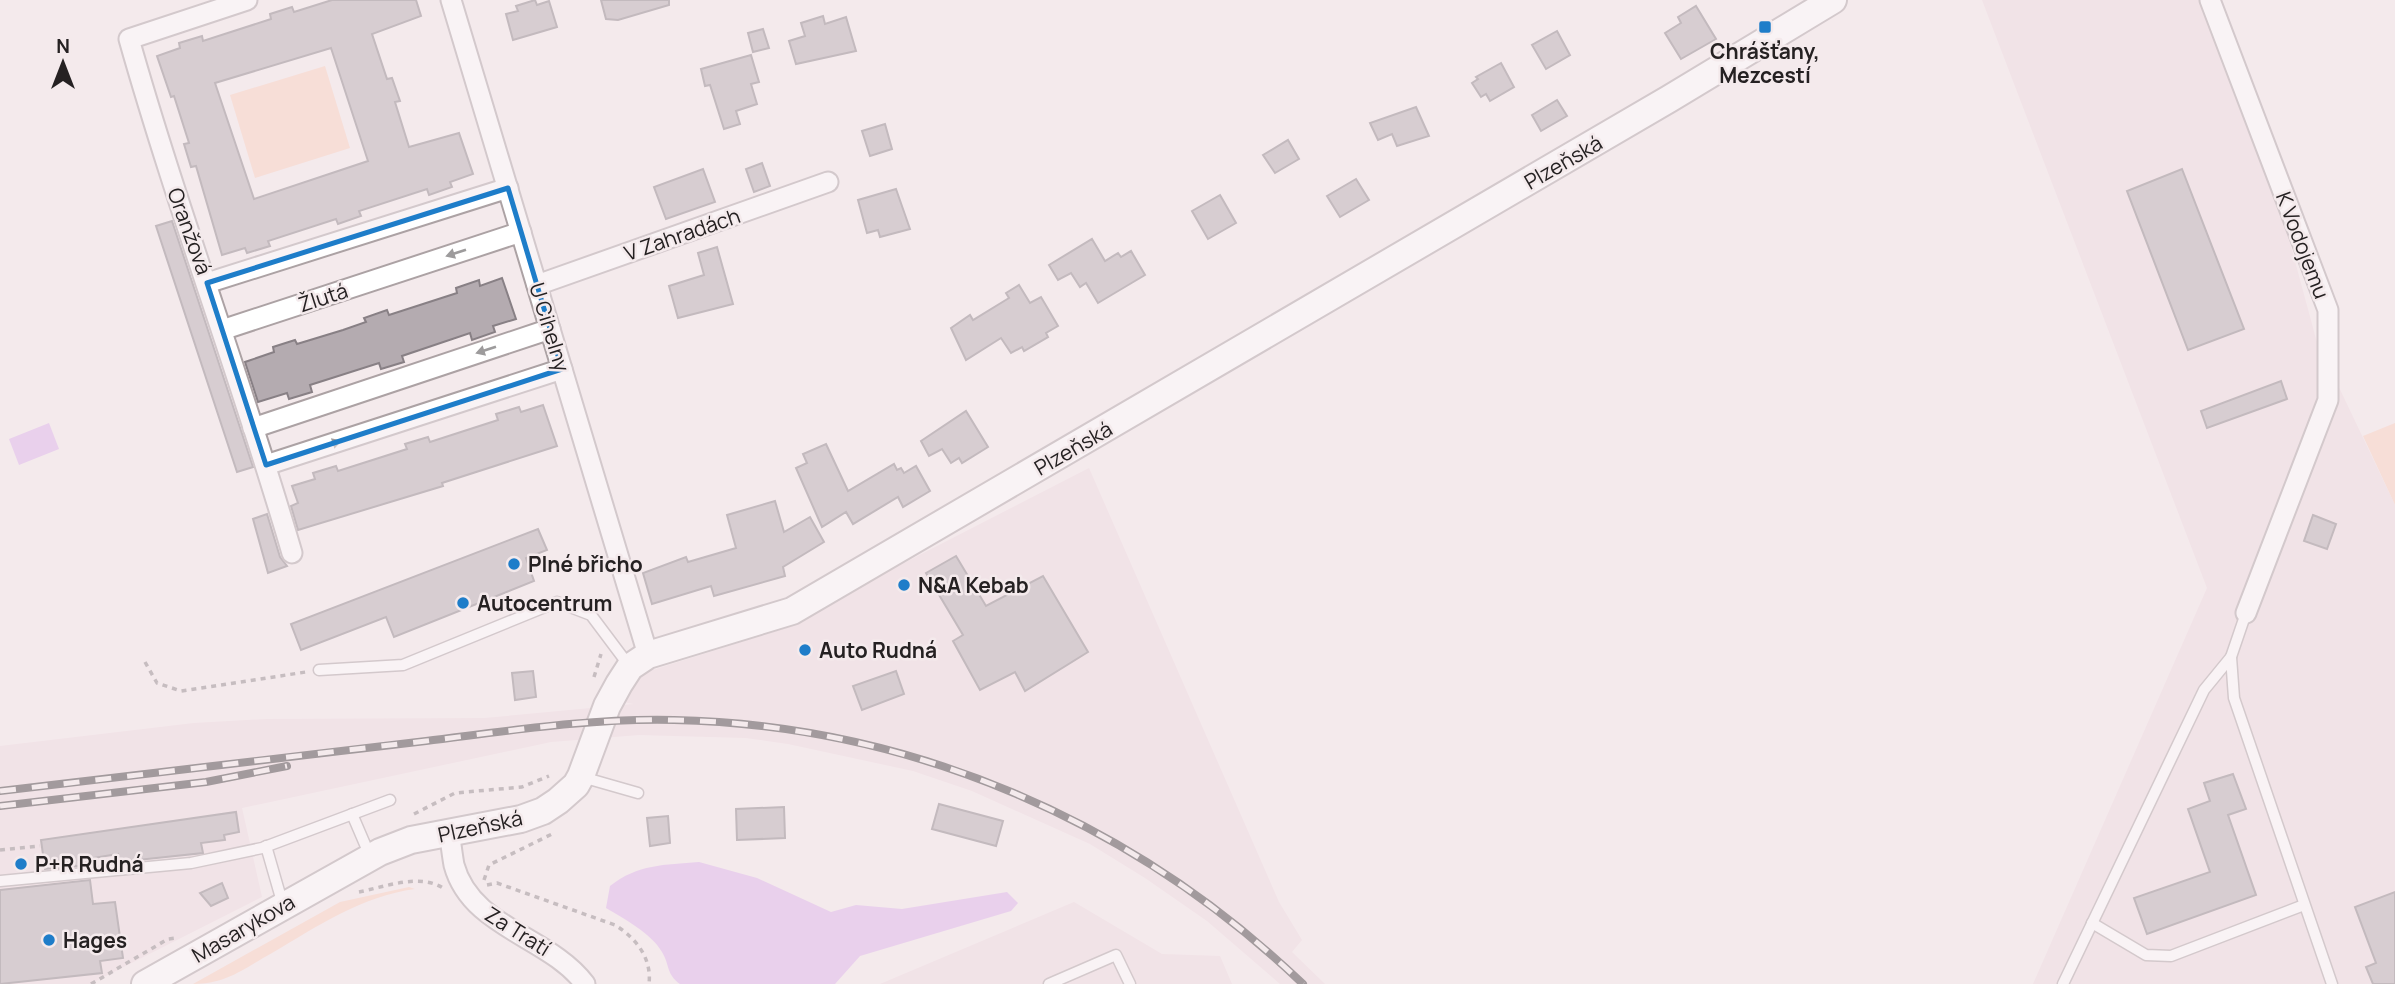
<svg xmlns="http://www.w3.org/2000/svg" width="2395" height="984" font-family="Manrope,sans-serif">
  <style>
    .built { fill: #eedbdf }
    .green { fill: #fad1bd }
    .water { fill: #dbb2ea }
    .building { fill: #b4abb0; stroke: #888085; stroke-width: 2; fill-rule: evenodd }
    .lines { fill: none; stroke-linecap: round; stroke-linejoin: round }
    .service-casing { stroke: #aca2a4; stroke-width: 13 }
    .minor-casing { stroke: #aca2a4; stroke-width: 23 }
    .secondary-casing { stroke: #aca2a4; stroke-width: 30 }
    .path { stroke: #8f8889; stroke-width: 3.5; stroke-dasharray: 5 5; stroke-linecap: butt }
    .service { stroke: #fff; stroke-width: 10 }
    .minor { stroke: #fff; stroke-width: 19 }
    .secondary { stroke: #fff; stroke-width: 26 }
    .rail-casing { stroke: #3f3b3c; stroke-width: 8 }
    .rail { stroke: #f4eaec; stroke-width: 5; stroke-dasharray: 16; stroke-linecap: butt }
    .oneway { fill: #9d9b9c }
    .marked { fill: none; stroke: #1e7dc9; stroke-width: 5; stroke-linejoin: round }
    .poi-dot { fill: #1e7dc9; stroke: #f4eaec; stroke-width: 2.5 }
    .labels { text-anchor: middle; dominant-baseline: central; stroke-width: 5; stroke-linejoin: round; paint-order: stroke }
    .poi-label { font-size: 21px; font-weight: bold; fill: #252122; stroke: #f4eaec; text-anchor: start }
    .street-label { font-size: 21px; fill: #252122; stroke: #f4eaec }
  </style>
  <rect width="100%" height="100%" fill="#f4eaec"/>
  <!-- built -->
  <g class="built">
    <polygon points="1982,0 2199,0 2279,202 2316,339 2395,505 2395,984 2033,984 2207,588"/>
    <polygon points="1089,468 1279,902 1302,940 1292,952 1325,984 1280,984 1207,921 1145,878 1090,844 972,791 913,771 788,744 746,738 639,735 551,742 242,808 262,897 90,984 0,984 0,746 194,723 267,719 485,718 634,704 623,702 637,675 795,625 867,582"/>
    <polygon points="1074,902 1162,954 1220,956 1232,984 880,984"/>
  </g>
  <!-- green -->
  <g class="green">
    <polygon points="325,66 350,148 255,178 230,95"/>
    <polygon points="2395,423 2395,505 2363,436"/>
    <path d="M409 887 415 889C362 896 318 926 272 953 243 969 227 984 193 984L340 902Z"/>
  </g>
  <!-- water -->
  <g class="water">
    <polygon points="49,423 59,449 19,465 9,439"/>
    <path d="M699 862 757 878 831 912 856 905 902 909 1007 892 1018 903 1011 911 860 956 835 984H680C666 974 670 965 662 952 652 934 623 918 606 908L610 886C638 864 664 865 699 862Z"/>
  </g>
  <!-- building -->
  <g class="building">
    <path d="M332 0H416L421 16 372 34 387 79 392 78 400 101 395 102 409 147 459 133 473 174 450 182 452 187 429 195 427 189 359 211 361 216 338 224 336 219 268 241 270 246 247 253 245 248 222 255 196 166 191 167 184 144 189 143 174 96 171 97 157 56 180 48 179 43 202 36 203 41 271 19 270 14 292 7 294 12ZM331 48 368 161 254 199 215 83Z"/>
    <polygon points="535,0 537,5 549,1 557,27 513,40 506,14 518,11 516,6"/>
    <polygon points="601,0 669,0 669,5 618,20 606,19"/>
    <polygon points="1696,6 1716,39 1681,59 1665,33 1681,23 1678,17"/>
    <polygon points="823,16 825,24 846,17 856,51 796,64 789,41 805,36 801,23"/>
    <polygon points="763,29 769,48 753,52 748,33"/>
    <polygon points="1557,31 1570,55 1546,69 1532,45"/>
    <polygon points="751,55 759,82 751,84 757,104 736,111 740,124 724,129 710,85 705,86 701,69"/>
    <polygon points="1501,63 1514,87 1490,101 1486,94 1481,97 1472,83 1478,79 1476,77"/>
    <polygon points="1557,100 1567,116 1541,131 1532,115"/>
    <polygon points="1416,107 1429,136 1397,146 1392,134 1378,140 1370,123"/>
    <polygon points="885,124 892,149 870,156 862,131"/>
    <polygon points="1288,140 1299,159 1275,173 1263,155"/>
    <polygon points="762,163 770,186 754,192 746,169"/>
    <polygon points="703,169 715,202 666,219 654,187"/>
    <polygon points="2182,169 2244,329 2188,350 2127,191"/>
    <polygon points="1356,179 1369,200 1340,217 1327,196"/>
    <polygon points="896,189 910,229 880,237 878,230 867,233 858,200"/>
    <polygon points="1220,195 1236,223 1208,239 1192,211"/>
    <polygon points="172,221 253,467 237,472 156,226"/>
    <polygon points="1092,239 1105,261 1118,253 1121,257 1131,251 1145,275 1098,303 1086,283 1080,287 1071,273 1058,280 1049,265"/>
    <polygon points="717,247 733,304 678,318 669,286 704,275 698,253"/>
    <polygon points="502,278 516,319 493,326 495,332 472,340 470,333 402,356 404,362 381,369 379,363 332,378 310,385 312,392 289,399 287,393 258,402 245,362 274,352 273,347 295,340 297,344 343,330 366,322 364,318 387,310 389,315 457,293 456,288 479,280 480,286"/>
    <polygon points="1019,285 1030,303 1041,297 1058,326 1046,333 1048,337 1024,351 1022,347 1011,353 1001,338 966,360 951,328 970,315 973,320 1009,298 1006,293"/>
    <polygon points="2281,381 2287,399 2207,428 2201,411"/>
    <polygon points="543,405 557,446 442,483 443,486 298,530 291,506 298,503 292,486 315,479 313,473 336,466 338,471 407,449 405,444 428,437 430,442 498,420 496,414 519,407 521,412"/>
    <polygon points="966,411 988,447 962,463 959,458 951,463 942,449 929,456 921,441"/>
    <polygon points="826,444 848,491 894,464 897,470 901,468 904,473 916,466 930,491 903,507 898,497 853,524 846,512 822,527 796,468 807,463 803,454"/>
    <polygon points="775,501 784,532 810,517 824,542 783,567 785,576 714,596 711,586 652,604 643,573 686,557 688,562 736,548 727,515"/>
    <polygon points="267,514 280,557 287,566 268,573 253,519"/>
    <polygon points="2313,515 2336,524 2327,549 2304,541"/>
    <polygon points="538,529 547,550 526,558 534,581 394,637 386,617 301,650 291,624"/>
    <polygon points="956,556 986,606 1043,576 1088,652 1025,691 1015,672 980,690 953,641 963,635 926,573"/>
    <polygon points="533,671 536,697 515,700 512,673"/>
    <polygon points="896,671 904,694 862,710 853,686"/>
    <polygon points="2233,774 2246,809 2228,815 2256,895 2147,934 2134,898 2210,872 2188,809 2210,801 2204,783"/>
    <polygon points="939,804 1003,821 996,846 932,829"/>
    <polygon points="784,807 785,838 737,840 736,809"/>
    <polygon points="236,812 239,832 224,835 225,840 201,843 203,853 119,862 118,854 87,859 88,865 45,869 41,840"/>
    <polygon points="668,816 670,843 650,846 647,818"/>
    <polygon points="90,880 93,904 115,902 123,958 100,961 102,973 0,984 0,890"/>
    <polygon points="222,883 228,898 211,906 200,893"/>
    <polygon points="2395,892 2395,984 2373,984 2366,967 2376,963 2355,907"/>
  </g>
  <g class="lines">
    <defs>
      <g id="service">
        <polyline points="2246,613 2231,657 2234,698 2332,984"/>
        <polyline points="319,670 403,665 557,602 591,615 630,667"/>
        <polyline points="582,777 638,793"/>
        <polyline points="352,814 370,856"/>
        <polyline points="266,846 283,905"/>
        <polyline points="0,881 191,863 262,848 390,800"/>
        <polyline points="2092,923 2146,955 2171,956 2304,905"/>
        <polyline points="1049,984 1116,955 1130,984"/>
        <polyline points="2063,984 2204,690 2231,657"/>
      </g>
      <g id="minor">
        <path d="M247 0 129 39C178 212 242 381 292 553"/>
        <polyline points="451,0 648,655"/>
        <polyline points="2210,0 2328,310 2328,400 2246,613"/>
        <polyline points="207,283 508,188"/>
        <polyline points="537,285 828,182"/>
        <polyline points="222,330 521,232"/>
        <polyline points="253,428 550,329"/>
        <polyline points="266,465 562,369"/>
        <path d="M449 832C451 843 452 854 454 865 471 928 549 936 585 984"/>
      </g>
      <polyline id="secondary" points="145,984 380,852 411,840 521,819 543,811 558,801 576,785 581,776 607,706 619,684 630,667 648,655 792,611 1669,99 1833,0"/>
    </defs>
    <!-- service casing -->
    <use href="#service" class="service-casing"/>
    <!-- minor casing -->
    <use href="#minor" class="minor-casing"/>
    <!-- secondary casing -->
    <use href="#secondary" class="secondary-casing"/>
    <!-- path -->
    <g class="path">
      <polyline points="145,662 157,683 181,691 306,672"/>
      <polyline points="594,677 601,654"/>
      <polyline points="414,814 455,793 522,787 549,776"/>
      <polyline points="0,850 40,846"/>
      <polyline points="484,880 489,865 552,834"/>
      <path d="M487 885 497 883 615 925C636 938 652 958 649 984"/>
      <path d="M359 892C384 887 420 873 443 888"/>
      <polyline points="91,984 168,939 176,938"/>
    </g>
    <!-- service -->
    <use href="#service" class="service"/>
    <!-- minor -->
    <use href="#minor" class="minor"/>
    <!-- secondary -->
    <use href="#secondary" class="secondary"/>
    <defs>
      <g id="rail">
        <path d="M0 791C142 775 284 757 426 741 508 731 591 718 674 720 910 725 1133 821 1303 984"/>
        <polyline points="0,806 206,782 287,766"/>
      </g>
    </defs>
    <!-- rail casing -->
    <use href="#rail" class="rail-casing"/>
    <!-- rail -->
    <use href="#rail" class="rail"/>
  </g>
  <!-- one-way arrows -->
  <defs><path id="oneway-solid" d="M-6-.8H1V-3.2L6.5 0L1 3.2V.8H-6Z" transform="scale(1.75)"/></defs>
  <g class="oneway">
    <use href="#oneway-solid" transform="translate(456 253) rotate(162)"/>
    <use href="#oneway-solid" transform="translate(486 350) rotate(162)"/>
    <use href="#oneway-solid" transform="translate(331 444) rotate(-18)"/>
  </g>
  <!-- marked area -->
  <path d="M0 0H2395V984H0ZM508 188 562 369 266 465 207 283Z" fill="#f4eaec" fill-opacity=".55" fill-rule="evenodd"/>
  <path class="marked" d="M508 188 562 369 266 465 207 283Z"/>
  <!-- markers -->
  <g class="poi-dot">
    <rect x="1758" y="20" width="14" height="14" rx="3.5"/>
    <circle cx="514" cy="564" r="7"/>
    <circle cx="904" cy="585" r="7"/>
    <circle cx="463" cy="603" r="7"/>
    <circle cx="805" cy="650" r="7"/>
    <circle cx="21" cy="864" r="7"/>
    <circle cx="49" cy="940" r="7"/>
  </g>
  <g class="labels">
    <!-- poi labels -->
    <g class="poi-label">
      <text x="1765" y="51" text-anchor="middle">Chrášťany,<tspan x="1765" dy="24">Mezcestí</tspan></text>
      <text x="528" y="564">Plné břicho</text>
      <text x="918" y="585">N&amp;A Kebab</text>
      <text x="477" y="603">Autocentrum</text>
      <text x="819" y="650">Auto Rudná</text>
      <text x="35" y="864">P+R Rudná</text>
      <text x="63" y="940">Hages</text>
    </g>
    <!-- street labels -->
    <g class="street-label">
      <text transform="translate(1563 162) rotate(-30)">Plzeňská</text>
      <text transform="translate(190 231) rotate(70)">Oranžová</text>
      <text transform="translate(682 234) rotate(-19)">V Zahradách</text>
      <text transform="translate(2303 245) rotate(69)">K Vodojemu</text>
      <text transform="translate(323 297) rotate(-18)">Žlutá</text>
      <text transform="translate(550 327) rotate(73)">U Cihelny</text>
      <text transform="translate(1073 448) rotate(-30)">Plzeňská</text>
      <text transform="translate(480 826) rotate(-12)">Plzeňská</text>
      <text transform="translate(243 928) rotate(-30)">Masarykova</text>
      <text transform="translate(518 931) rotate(32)">Za Tratí</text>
    </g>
  </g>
  <!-- north arrow -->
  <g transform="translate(63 63)" stroke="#f4eaec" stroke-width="5" paint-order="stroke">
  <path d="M0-5L12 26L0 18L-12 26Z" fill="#252122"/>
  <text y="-10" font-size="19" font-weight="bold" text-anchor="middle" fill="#252122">N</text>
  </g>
</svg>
